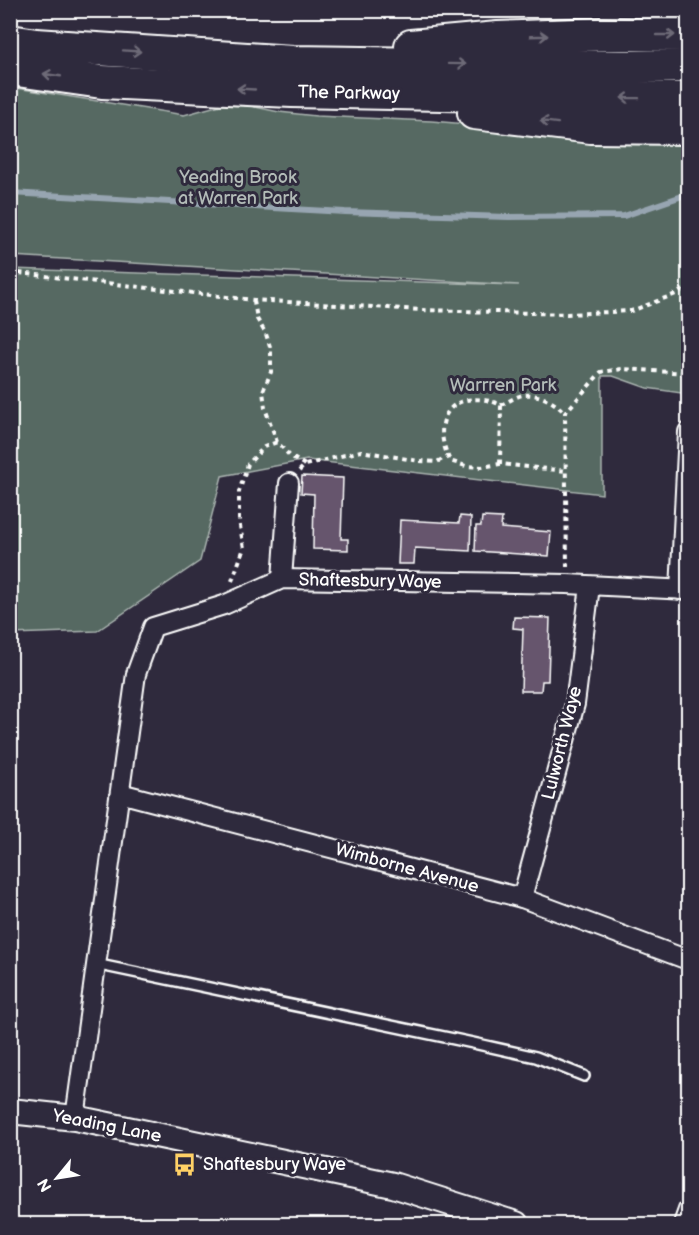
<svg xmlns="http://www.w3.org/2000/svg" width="699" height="1235" font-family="'Balsamiq Sans',sans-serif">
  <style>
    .green { fill: #566962; stroke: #aab4b0; stroke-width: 1.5 }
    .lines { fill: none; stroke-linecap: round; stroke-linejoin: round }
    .stream { stroke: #97a5b1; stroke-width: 6 }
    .building { fill: #66546d; stroke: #fff; stroke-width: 1.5 }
    .service-casing { stroke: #fff; stroke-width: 14 }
    .minor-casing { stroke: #fff; stroke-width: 22 }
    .tertiary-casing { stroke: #fff; stroke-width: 28 }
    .trunk-casing { stroke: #fff; stroke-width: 36 }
    .path { stroke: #fff; stroke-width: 4; stroke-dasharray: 4.5 4.5; stroke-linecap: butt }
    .service { stroke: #2f2a3d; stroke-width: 9 }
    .minor { stroke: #2f2a3d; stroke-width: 18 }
    .tertiary { stroke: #2f2a3d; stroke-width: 24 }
    .trunk { stroke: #2f2a3d; stroke-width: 32 }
    .oneway { stroke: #6d6a77 }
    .labels { text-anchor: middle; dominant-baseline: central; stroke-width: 6; stroke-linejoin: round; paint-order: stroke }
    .street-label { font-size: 18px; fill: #fff; stroke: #2f2a3d }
    .park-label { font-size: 18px; fill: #b3bcb8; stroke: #2f2a3d }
    .poi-label { font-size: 18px; fill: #fff; stroke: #2f2a3d; text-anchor: start }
  </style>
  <rect width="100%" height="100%" fill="#2f2a3d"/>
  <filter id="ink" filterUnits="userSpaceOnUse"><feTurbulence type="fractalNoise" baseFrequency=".0167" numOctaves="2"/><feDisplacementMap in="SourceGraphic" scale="12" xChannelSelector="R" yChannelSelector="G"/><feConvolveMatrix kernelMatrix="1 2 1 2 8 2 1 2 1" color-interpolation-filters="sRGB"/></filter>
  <g filter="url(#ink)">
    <!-- green -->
    <polygon class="green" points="10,87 184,115 231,102 279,112 316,116 431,121 688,143 688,394 647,388 613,376 602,376 602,494 307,460 222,476 200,561 97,631 11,634 11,269 519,285 11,256"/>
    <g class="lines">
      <!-- stream -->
      <polyline class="stream" points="10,193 345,212 508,217 624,216 688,194"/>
    </g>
    <!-- building -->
    <g class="building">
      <polygon points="302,476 343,478 341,539 348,539 348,550 313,549 314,494 301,493"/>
      <polygon points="460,516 471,517 470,551 415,548 414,564 398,564 400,520 459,523"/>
      <polygon points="482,517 502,518 501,528 551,532 549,556 475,551 476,526 481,526"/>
      <polygon points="514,617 550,618 548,681 542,681 541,691 521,691 523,629 513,628"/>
    </g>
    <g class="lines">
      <defs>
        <polyline id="service" points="95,964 473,1043 536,1057 584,1076"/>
        <g id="minor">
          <polyline points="282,579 289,483"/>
          <polyline points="680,590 688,432"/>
          <polyline points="120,793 522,898 688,960"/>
          <polyline points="522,898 575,704 590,586"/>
          <polyline points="75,1118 136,674 153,627 224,605 282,579 567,584 688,590"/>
          <polyline points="683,1224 688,1210"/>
        </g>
        <polyline id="tertiary" points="10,1111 75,1118 393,1185 516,1224"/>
        <g id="trunk">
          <polyline points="10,41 36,45 293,62 631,67 688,66"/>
          <polyline points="411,46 498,38 601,34 688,35"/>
          <polyline points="10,69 102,82 292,91 688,99"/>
          <polyline points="474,113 591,127 688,128"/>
        </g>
      </defs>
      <!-- service casing -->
      <use href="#service" class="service-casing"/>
      <!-- minor casing -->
      <use href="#minor" class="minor-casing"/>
      <!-- tertiary casing -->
      <use href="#tertiary" class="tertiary-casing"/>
      <!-- trunk casing -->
      <use href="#trunk" class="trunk-casing"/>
      <!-- path -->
      <g class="path">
        <polyline points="10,272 254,300 422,310 567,314 631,311 676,294 688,286"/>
        <polyline points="254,301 257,319 266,334 271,350 271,372 263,391 265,408 277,442 290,456 305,465"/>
        <path d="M501 405C508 402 516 396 523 395 539 393 555 402 565 413"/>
        <path d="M500 464 501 405C480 395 448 396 443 424 440 436 445 450 450 461L466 466 482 467 500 464 566 471"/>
        <polyline points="299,471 305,465 361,451 419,461 437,462 448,456"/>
        <polyline points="567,567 565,413 601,372 622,369 688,373"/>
        <polyline points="232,581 244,548 239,521 239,492 248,464 264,447 277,442"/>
      </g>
      <!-- service -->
      <use href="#service" class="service"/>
      <!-- minor -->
      <use href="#minor" class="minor"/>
      <!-- tertiary -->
      <use href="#tertiary" class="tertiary"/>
      <!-- trunk -->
      <use href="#trunk" class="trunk"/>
    </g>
    <!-- one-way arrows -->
    <defs><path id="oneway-shaft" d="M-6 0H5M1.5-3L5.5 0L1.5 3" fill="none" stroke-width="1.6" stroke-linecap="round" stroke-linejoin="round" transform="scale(1.5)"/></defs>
    <g class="oneway">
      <use href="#oneway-shaft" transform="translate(666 35)"/>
      <use href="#oneway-shaft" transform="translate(539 36) rotate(-2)"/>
      <use href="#oneway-shaft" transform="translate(132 51) rotate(4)"/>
      <use href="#oneway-shaft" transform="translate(457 64) rotate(1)"/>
      <use href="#oneway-shaft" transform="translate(52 75) rotate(-172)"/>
      <use href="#oneway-shaft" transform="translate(246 89) rotate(-177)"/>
      <use href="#oneway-shaft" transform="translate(630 98) rotate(-179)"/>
      <use href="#oneway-shaft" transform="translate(549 122) rotate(-173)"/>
    </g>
  </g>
  <!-- icons -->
  <defs>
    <symbol id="bus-bare" viewBox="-9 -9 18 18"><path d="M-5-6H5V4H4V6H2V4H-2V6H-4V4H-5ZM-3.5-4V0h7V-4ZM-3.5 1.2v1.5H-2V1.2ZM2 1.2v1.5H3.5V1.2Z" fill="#ffd166" stroke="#2f2a3d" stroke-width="2.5" paint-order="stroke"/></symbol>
  </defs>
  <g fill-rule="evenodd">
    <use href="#bus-bare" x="168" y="1148" width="33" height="33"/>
  </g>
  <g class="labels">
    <!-- street labels -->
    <g class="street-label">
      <text transform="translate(349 93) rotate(1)">The Parkway</text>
      <text transform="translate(370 581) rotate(1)">Shaftesbury Waye</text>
      <text transform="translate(562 743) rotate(-76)">Lulworth Waye</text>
      <text transform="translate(407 868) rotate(15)">Wimborne Avenue</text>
      <text transform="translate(107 1126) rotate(11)">Yeading Lane</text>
    </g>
    <!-- park labels -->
    <g class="park-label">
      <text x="238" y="177">Yeading Brook<tspan x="238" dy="21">at Warren Park</tspan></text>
      <text x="503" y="385">Warrren Park</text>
    </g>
    <!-- poi labels -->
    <g class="poi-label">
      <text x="203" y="1164">Shaftesbury Waye</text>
    </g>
  </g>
  <!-- margin -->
  <rect width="699" height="1235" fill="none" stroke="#2f2a3d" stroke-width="36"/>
  <rect x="18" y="18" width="663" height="1199" fill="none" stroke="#fff" stroke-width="2" filter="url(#ink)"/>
  <!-- north arrow -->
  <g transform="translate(57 1178) rotate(240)" stroke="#2f2a3d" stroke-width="4.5" paint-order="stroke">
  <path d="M0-4.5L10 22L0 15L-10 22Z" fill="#ffffff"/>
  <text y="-9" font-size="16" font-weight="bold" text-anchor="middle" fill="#ffffff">N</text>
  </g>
</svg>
